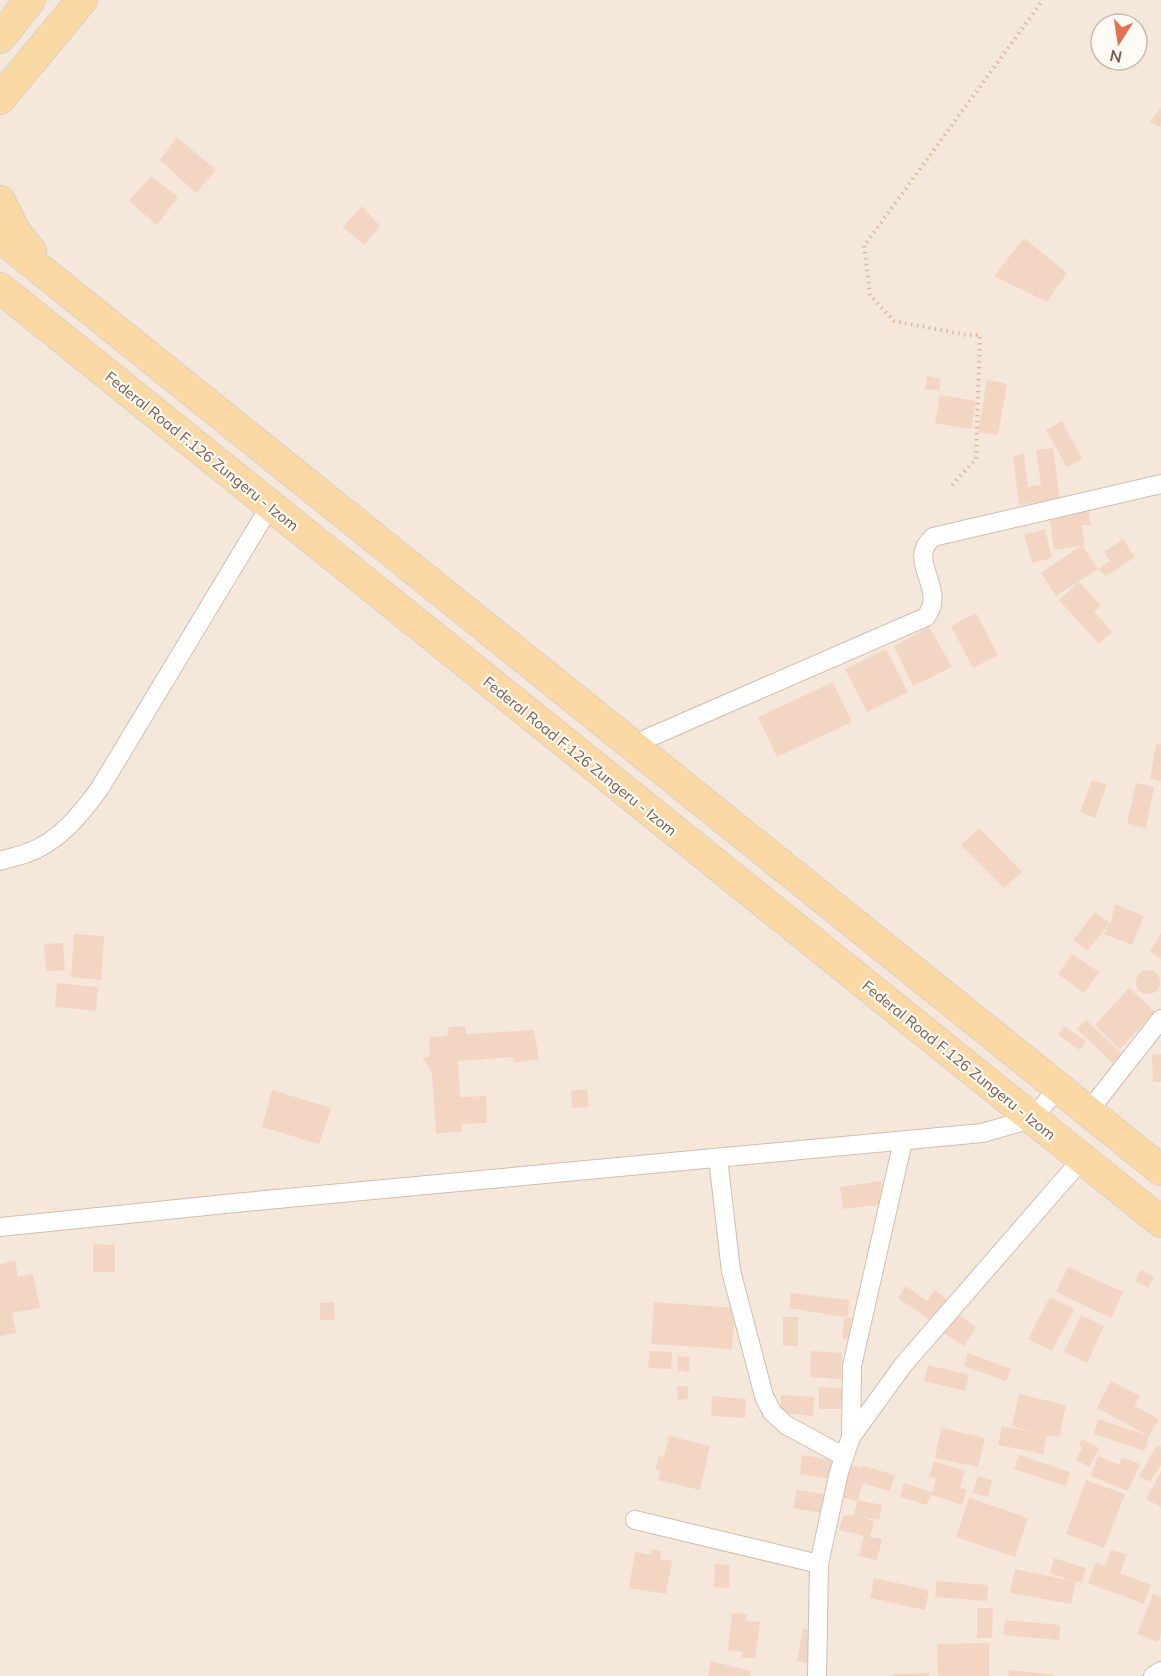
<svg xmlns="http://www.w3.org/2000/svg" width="1161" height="1676" font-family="Mulish,sans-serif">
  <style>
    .residential { fill: #f5e8da; fill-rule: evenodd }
    .building { fill: #f3d5c3 }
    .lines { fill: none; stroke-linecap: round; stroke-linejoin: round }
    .minor-casing { stroke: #d1beb0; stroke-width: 20 }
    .primary-casing { stroke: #dad1cd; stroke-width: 32 }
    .path { stroke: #d9b8a5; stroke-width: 4; stroke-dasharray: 1.5 4.5; stroke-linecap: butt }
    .minor { stroke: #fff; stroke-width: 18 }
    .primary { stroke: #fbd9a5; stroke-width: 30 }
    .labels { text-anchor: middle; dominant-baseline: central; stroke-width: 4.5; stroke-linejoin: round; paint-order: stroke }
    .street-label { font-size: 15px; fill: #7a5c4d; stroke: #fffaf3 }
  </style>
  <rect width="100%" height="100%" fill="#fdf6ec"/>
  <!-- residential -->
  <path class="residential" d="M0 0H1161V1676H0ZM1101 24H1137V60H1101Z"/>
  <!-- building -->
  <g class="building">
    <polygon points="1161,107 1161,127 1150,122"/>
    <polygon points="177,137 216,170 196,193 160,160"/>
    <polygon points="151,176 178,197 157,225 129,201"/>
    <polygon points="362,206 380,226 364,245 343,227"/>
    <polygon points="1024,238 1067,273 1047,302 994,276"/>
    <polygon points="927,376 941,379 939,391 925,389"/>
    <polygon points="987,380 1007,384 998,435 978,432"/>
    <polygon points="940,395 976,401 971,429 935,423"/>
    <polygon points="1062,421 1082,459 1067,467 1046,430"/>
    <polygon points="1053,448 1060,499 1019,505 1013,456 1024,454 1028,487 1041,485 1036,450"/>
    <polygon points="1089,510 1091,525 1082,525 1085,545 1054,550 1049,515"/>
    <polygon points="1045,529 1052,558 1032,563 1024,535"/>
    <polygon points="1123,539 1135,557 1106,576 1098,569 1110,561 1104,552"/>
    <polygon points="1082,545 1098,569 1056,596 1041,573"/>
    <polygon points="1079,582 1101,605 1094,611 1112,632 1099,644 1059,600"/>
    <polygon points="976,613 998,655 973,668 951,626"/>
    <polygon points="929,627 952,667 913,686 894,646"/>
    <polygon points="886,649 908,692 867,712 845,669"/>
    <polygon points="833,682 852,722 777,757 758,717"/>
    <polygon points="1156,744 1161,745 1161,781 1150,779"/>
    <polygon points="1092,780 1107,785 1095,818 1080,812"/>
    <polygon points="1136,783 1154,787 1146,828 1127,824"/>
    <polygon points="979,828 1022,872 1004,888 961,845"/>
    <polygon points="1115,904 1144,916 1132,945 1104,934 1111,922"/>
    <polygon points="1095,912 1110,923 1087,951 1073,940"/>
    <polygon points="1161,933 1161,959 1150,952"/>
    <polygon points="74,934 104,936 101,980 71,977"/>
    <polygon points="63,943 65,970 46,971 44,944"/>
    <polygon points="1072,954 1099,972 1084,993 1058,974"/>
    <circle cx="1148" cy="982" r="12"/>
    <polygon points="57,983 98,987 96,1011 55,1007"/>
    <polygon points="1129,988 1155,1012 1120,1049 1095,1025"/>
    <polygon points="1086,1020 1122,1054 1113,1063 1077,1029"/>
    <polygon points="465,1026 466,1034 534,1030 539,1059 514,1063 512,1057 458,1061 460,1097 486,1096 487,1123 462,1124 461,1132 436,1133 432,1073 423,1058 430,1056 429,1037 447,1036 449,1027"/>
    <polygon points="1064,1026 1086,1041 1080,1050 1058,1035"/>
    <polygon points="1161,1054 1161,1082 1153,1082 1152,1055"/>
    <polygon points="587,1089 589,1107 572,1108 571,1091"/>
    <polygon points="272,1090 331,1108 319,1144 262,1127"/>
    <polygon points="881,1181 884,1204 843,1209 840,1187"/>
    <polygon points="93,1244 115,1245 115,1272 93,1272"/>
    <polygon points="15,1261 18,1277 33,1274 40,1308 12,1313 16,1333 0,1336 0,1264"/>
    <polygon points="1068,1267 1123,1292 1111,1318 1056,1292"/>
    <polygon points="1141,1270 1154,1277 1148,1288 1135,1281"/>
    <polygon points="906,1286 927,1301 935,1290 948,1300 932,1322 898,1298"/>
    <polygon points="791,1293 849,1300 848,1315 844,1317 789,1308"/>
    <polygon points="1050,1297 1074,1309 1052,1351 1028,1339"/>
    <polygon points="334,1302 335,1320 320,1320 320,1303"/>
    <polygon points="654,1302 735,1308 732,1349 651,1344"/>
    <polygon points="957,1314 976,1327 964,1346 944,1333"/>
    <polygon points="1081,1315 1104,1326 1087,1363 1064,1352"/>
    <rect x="783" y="1317" width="15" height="29"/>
    <polygon points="844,1317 851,1317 850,1340 842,1339"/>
    <polygon points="650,1351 672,1352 671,1369 648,1368"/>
    <polygon points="811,1351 842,1353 841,1379 810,1377"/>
    <polygon points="968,1353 1011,1369 1006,1381 964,1366"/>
    <polygon points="678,1356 690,1357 689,1372 677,1371"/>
    <polygon points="928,1365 969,1375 965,1391 924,1381"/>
    <polygon points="1111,1381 1140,1396 1134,1406 1159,1419 1149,1436 1097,1408"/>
    <polygon points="677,1386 688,1386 688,1399 678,1400"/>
    <polygon points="819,1387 842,1388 842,1409 819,1409"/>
    <polygon points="1019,1394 1066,1405 1059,1437 1047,1435 1043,1454 998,1445 1002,1426 1035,1432 1012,1426"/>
    <polygon points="781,1395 814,1397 813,1416 780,1413"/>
    <polygon points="712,1396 746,1399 745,1418 711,1416"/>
    <polygon points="1098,1419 1149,1436 1145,1451 1094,1434"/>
    <polygon points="941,1428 985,1438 978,1467 935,1458"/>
    <polygon points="669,1436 710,1446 700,1490 658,1480 660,1471 655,1470 659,1456 664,1457"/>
    <polygon points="1082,1439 1099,1448 1089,1467 1076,1460 1082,1448 1079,1445"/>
    <polygon points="1157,1445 1161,1447 1161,1465 1150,1482 1139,1476"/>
    <polygon points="802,1455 833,1460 830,1479 800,1474"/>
    <polygon points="1019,1455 1070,1472 1066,1486 1014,1469"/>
    <polygon points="1098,1456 1119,1465 1122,1457 1140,1464 1128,1491 1091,1476"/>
    <polygon points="934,1461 965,1471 960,1487 944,1482 967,1490 962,1505 931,1495 927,1505 900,1497 904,1483 932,1492 936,1479 929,1477"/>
    <polygon points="850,1465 862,1468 863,1466 895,1475 890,1491 863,1483 858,1500 882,1505 879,1520 859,1516 874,1521 870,1537 882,1539 877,1560 859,1556 864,1536 839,1530 843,1516 854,1515 857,1501 842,1497"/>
    <polygon points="1161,1472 1161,1507 1146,1499"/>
    <polygon points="978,1476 992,1480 988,1497 973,1493"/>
    <polygon points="1086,1480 1125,1494 1104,1548 1066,1534"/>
    <polygon points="797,1490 829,1495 825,1514 793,1508"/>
    <polygon points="969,1498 1028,1518 1015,1557 956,1537"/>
    <polygon points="652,1549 661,1551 660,1559 672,1561 666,1594 629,1588 635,1552 651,1555"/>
    <polygon points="1111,1550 1127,1555 1120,1573 1151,1585 1144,1604 1088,1583 1096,1562 1105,1566"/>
    <polygon points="1054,1558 1086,1568 1082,1583 1076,1581 1071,1604 1010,1593 1015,1569 1073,1581 1050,1573"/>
    <polygon points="715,1564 730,1565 729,1588 714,1587"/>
    <polygon points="874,1578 929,1590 925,1610 870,1598"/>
    <polygon points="937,1581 988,1585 987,1601 935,1597"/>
    <polygon points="1153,1594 1161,1597 1161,1635 1158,1642 1137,1634"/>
    <polygon points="977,1608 993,1608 992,1638 977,1638"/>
    <polygon points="732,1613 747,1614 746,1621 760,1622 755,1659 741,1657 743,1652 728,1650"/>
    <polygon points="1005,1620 1060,1625 1059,1640 1003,1635"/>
    <polygon points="803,1628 813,1632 807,1663 797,1661"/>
    <polygon points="989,1643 989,1676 938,1676 937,1644"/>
    <polygon points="711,1661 751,1671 750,1676 708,1676"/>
    <polygon points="1009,1670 1053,1674 1053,1676 1008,1676"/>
    <polygon points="929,1673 929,1676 893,1676 893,1674"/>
  </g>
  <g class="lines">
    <defs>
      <g id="minor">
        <path d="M632 745 926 617C948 588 905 561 933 537L1161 484"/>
        <path d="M0 861C9 858 19 856 27 853 59 842 81 814 100 788L270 506"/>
        <polyline points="1088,1112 1161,1019"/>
        <polyline points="718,1158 731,1271 764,1396 772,1412 786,1425 843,1456"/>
        <polyline points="0,1227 245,1202 982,1133 1032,1119 1058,1088"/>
        <polyline points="851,1437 852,1366 903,1141"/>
        <polyline points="635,1520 819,1564"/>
        <polyline points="817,1676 819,1564 839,1472 851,1437 904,1364 1082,1159"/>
        <polyline points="1153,1676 1161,1671"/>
      </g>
      <g id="primary">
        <polyline points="0,38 30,0"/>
        <polyline points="0,99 82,0"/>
        <polyline points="0,201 16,233 31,251"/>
        <polyline points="0,237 1161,1170"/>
        <polyline points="0,288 1161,1222"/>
      </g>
    </defs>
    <!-- minor casing -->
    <use href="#minor" class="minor-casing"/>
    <!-- primary casing -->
    <use href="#primary" class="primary-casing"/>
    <!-- path -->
    <polyline class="path" points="952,485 976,459 980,335 967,335 894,321 870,295 864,246 1043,0"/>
    <!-- minor -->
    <use href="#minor" class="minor"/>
    <!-- primary -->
    <use href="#primary" class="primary"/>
  </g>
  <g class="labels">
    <!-- street labels -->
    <g class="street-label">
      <text transform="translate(202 451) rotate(39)">Federal Road F.126 Zungeru - Izom</text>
      <text transform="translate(580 756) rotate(39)">Federal Road F.126 Zungeru - Izom</text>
      <text transform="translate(959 1060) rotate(39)">Federal Road F.126 Zungeru - Izom</text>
    </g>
  </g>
  <!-- north arrow -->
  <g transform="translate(1119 42) rotate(192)"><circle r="28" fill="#fffaf3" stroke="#cabbb1" stroke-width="1.5"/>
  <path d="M0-4.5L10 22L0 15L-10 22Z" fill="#e76f51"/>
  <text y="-9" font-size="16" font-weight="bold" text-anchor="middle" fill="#7a5c4d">N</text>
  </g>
</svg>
